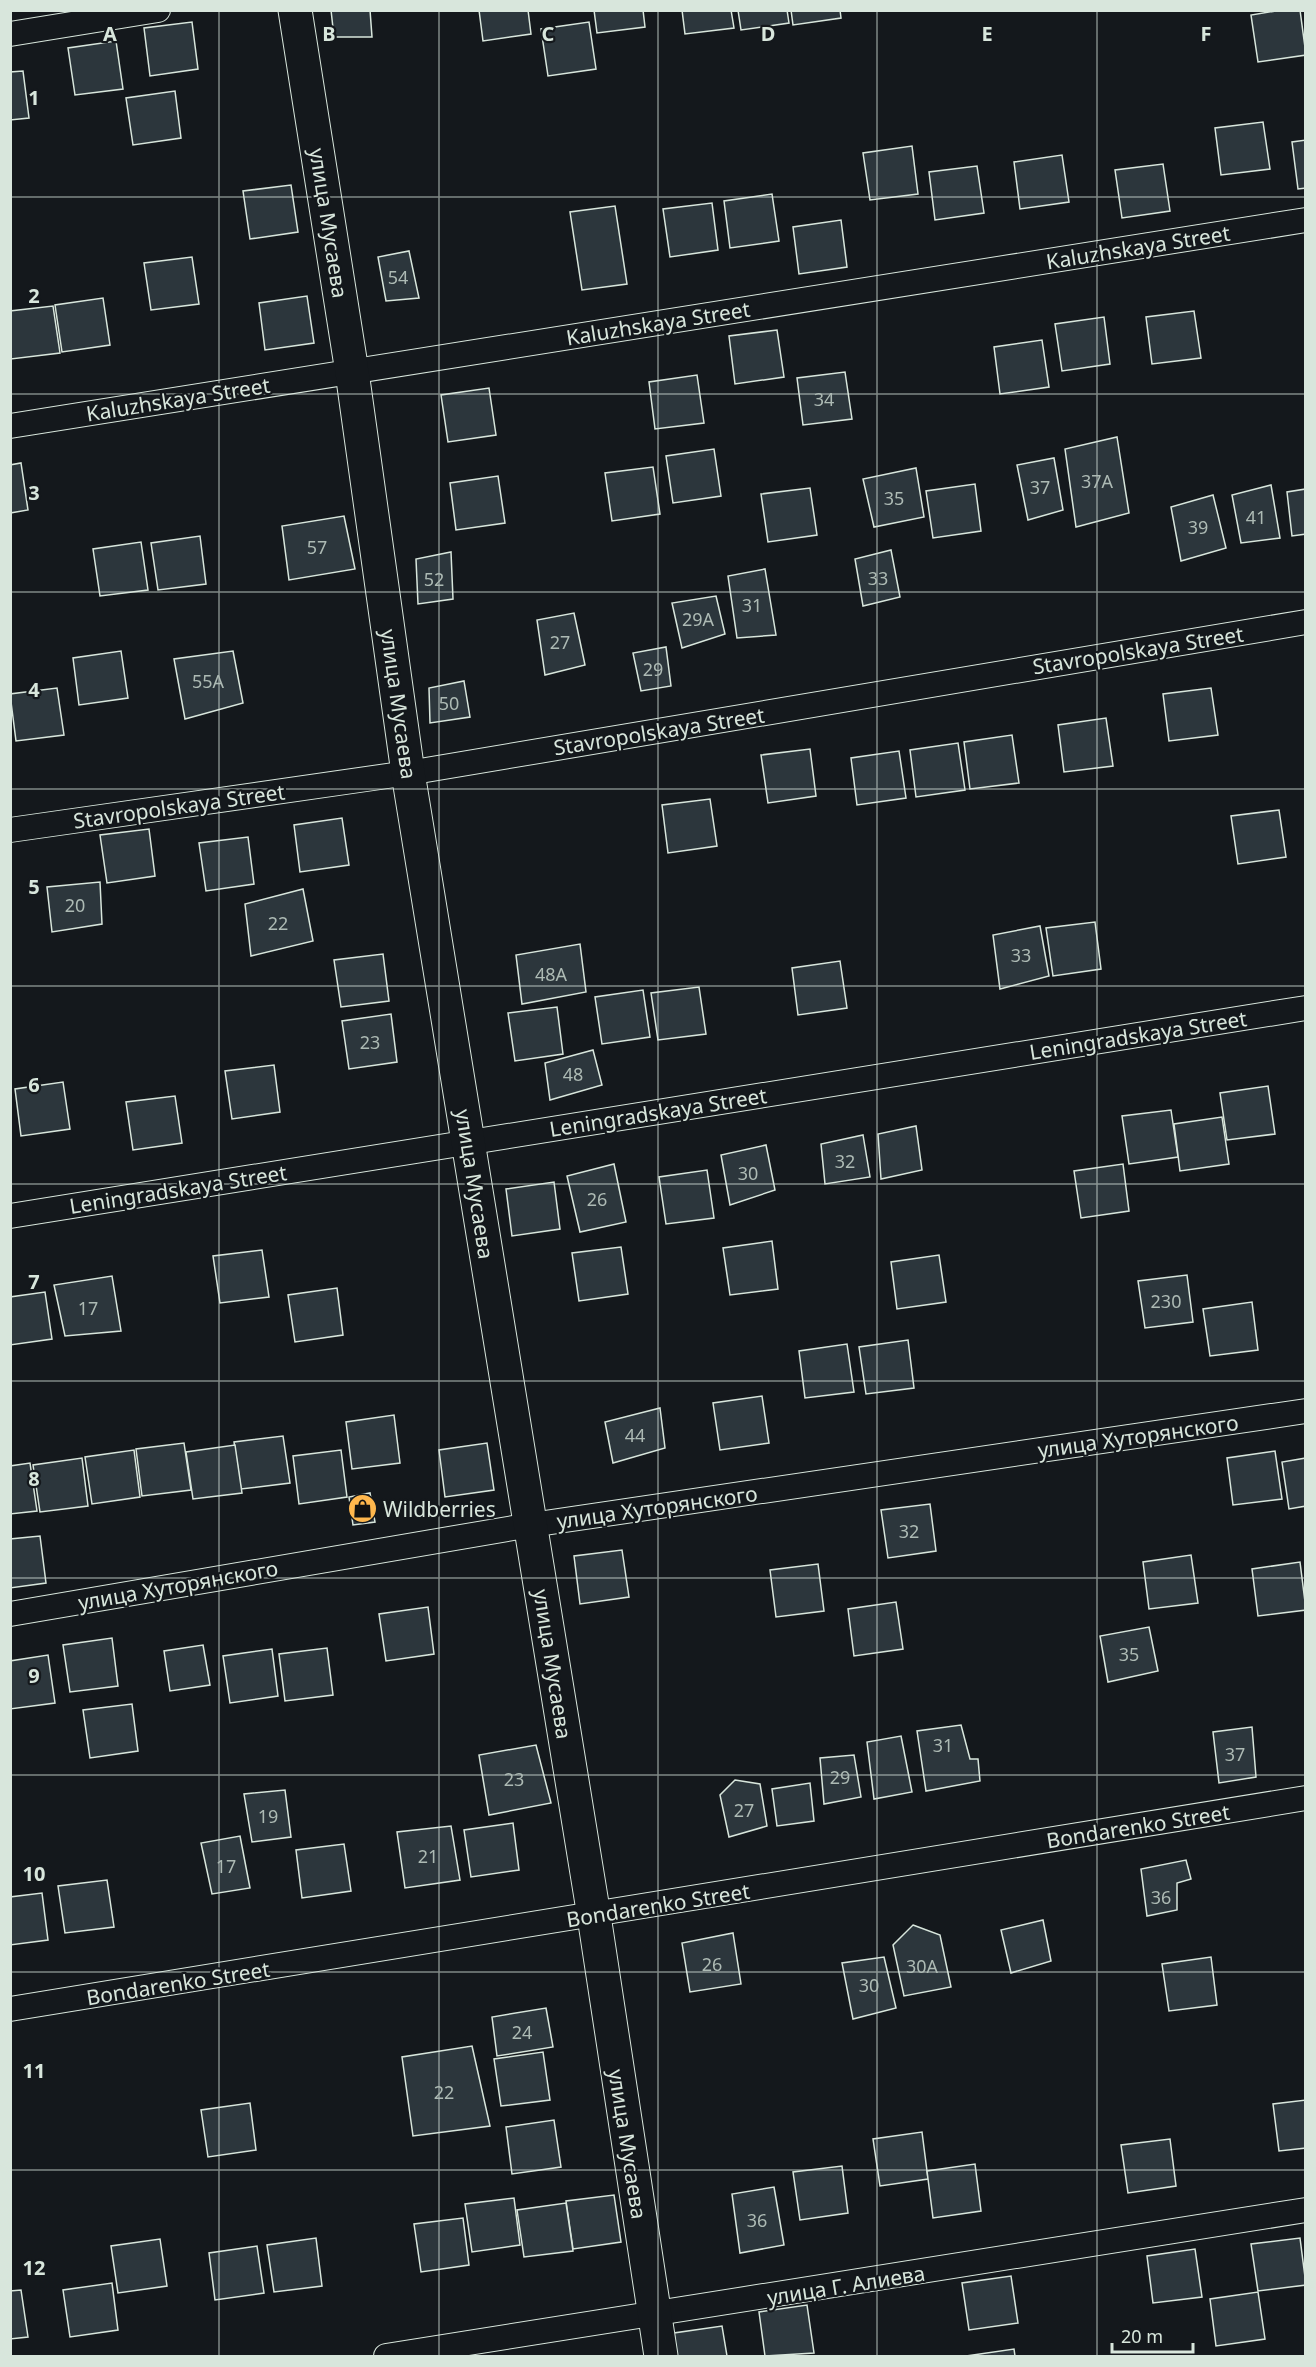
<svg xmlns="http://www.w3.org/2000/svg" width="1316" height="2367" font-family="'Noto Sans',sans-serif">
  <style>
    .building { fill: #2c363c; stroke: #d8e6dc; stroke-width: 1.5 }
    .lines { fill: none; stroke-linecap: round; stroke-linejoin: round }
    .street-casing { stroke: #d8e6dc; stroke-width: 26 }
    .secondary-casing { stroke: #d8e6dc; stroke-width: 35 }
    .street { stroke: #14181c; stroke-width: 24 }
    .secondary { stroke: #14181c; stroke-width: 33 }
    .grid { fill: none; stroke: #d8e6dc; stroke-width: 1.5; stroke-opacity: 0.55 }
    .labels { text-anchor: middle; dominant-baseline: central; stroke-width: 4.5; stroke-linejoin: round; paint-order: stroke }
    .number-label { font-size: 18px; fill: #adbab4 }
    .street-label { font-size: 21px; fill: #d8e6dc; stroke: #14181c }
    .poi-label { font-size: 21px; fill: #d8e6dc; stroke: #14181c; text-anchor: start }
    .grid-label { font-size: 20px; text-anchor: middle; font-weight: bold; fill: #d8e6dc; stroke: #14181c; stroke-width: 4.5; stroke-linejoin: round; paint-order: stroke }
  </style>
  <rect width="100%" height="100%" fill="#14181c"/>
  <!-- building -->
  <g class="building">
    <polygon points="331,10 370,10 372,37 334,37"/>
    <polygon points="479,10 528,10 531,34 483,41"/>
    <polygon points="594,10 643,10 645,27 597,33"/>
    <polygon points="682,10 731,10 734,28 685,34"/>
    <polygon points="738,10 787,10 789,23 741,30"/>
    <polygon points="791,10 840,10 841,18 793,25"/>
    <polygon points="1282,10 1300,10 1306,55 1258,62 1251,15"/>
    <polygon points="192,22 198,69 150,76 144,28"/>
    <polygon points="589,22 596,69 548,76 541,29"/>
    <polygon points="116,41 123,89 75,95 68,48"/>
    <polygon points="23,71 29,118 10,120 10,72"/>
    <polygon points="175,91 181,138 133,145 126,98"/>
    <polygon points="1263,122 1270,169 1221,175 1215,128"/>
    <polygon points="1306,140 1306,188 1298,189 1292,142"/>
    <polygon points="912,146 918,194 870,200 863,153"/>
    <polygon points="1062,155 1069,202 1020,209 1014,162"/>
    <polygon points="1163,164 1170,211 1122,218 1115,170"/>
    <polygon points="977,166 984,213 935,220 929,172"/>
    <polygon points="291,185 298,232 250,239 243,191"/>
    <polygon points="772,194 779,241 730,248 724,201"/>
    <polygon points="712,203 718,250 670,257 663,209"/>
    <polygon points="615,206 627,284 582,290 570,212"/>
    <polygon points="841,220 847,267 799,274 793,227"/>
    <polygon points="409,251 419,298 386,301 378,257"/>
    <polygon points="192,257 199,304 151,310 144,263"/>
    <polygon points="307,296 314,343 265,350 259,303"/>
    <polygon points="103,298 110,345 62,352 55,305"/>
    <polygon points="53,306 60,353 11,359 10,311"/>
    <polygon points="1194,311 1201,358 1152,364 1146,317"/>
    <polygon points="1104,317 1110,364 1062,371 1055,324"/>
    <polygon points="777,330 784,377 735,384 729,336"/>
    <polygon points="1042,340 1049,387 1000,394 994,347"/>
    <polygon points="845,372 852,419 803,425 797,378"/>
    <polygon points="697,375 704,423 655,429 649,382"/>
    <polygon points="489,388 496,435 448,442 441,395"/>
    <polygon points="1117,437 1129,513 1076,527 1065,449"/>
    <polygon points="714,449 721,496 673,503 666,456"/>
    <polygon points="1054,458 1063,510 1028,520 1017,465"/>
    <polygon points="21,463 28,510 10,513 10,465"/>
    <polygon points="653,467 660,514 612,521 605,473"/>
    <polygon points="916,468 924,517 874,527 863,479"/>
    <polygon points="498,476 505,523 456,530 450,483"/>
    <polygon points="975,484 981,531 933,538 926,491"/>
    <polygon points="1271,485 1280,538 1241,543 1232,495"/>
    <polygon points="810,488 817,535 768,542 761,494"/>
    <polygon points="1306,489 1306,534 1292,536 1287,492"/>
    <polygon points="1213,495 1226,548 1181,561 1171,507"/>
    <polygon points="344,516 355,569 289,580 282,526"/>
    <polygon points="200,536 206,584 158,590 151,543"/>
    <polygon points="141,542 148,590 100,596 93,549"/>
    <polygon points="891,550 900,597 863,606 855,559"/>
    <polygon points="451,552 453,599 418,604 416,559"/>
    <polygon points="765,569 776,635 737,638 728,576"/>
    <polygon points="716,596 725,634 682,648 672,603"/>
    <polygon points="574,613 585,665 545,675 537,620"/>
    <polygon points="666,647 671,686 641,691 633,653"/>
    <polygon points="121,651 128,698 79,705 73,658"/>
    <polygon points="233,651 243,703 185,719 174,659"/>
    <polygon points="464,681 470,717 430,723 429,688"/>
    <polygon points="57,688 64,735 16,741 10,694"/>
    <polygon points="1211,688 1218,735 1169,741 1163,694"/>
    <polygon points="1106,718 1113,766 1064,772 1058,725"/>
    <polygon points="1012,735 1019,783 970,789 964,742"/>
    <polygon points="958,743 965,790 916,797 910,750"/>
    <polygon points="810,749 816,796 768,803 761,755"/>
    <polygon points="899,751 906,798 857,805 851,758"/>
    <polygon points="710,799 717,846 668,853 662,805"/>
    <polygon points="1279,810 1286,857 1238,864 1231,816"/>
    <polygon points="342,818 349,865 300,872 294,825"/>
    <polygon points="149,829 155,876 107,883 100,835"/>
    <polygon points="248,837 254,884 206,891 199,843"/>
    <polygon points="100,882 102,924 52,932 47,887"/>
    <polygon points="303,889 313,941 251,956 245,904"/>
    <polygon points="1095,922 1101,969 1053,976 1046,928"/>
    <polygon points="1040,926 1049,976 1000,989 993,935"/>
    <polygon points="580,944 586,992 522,1004 516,955"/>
    <polygon points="383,954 389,1001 341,1007 334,960"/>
    <polygon points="840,961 847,1008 798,1015 792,968"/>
    <polygon points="699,987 706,1034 658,1040 651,993"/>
    <polygon points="643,990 650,1037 602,1044 595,997"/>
    <polygon points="557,1007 563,1054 515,1061 508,1013"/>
    <polygon points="391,1014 397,1062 349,1069 342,1021"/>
    <polygon points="593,1050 602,1085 550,1100 545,1063"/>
    <polygon points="274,1065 280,1112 232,1119 225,1071"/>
    <polygon points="63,1082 70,1129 21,1136 15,1089"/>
    <polygon points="1268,1086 1275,1134 1227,1140 1220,1093"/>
    <polygon points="175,1096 182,1143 133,1150 126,1102"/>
    <polygon points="1171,1110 1178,1157 1129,1164 1122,1116"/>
    <polygon points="1222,1117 1229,1164 1180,1171 1174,1124"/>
    <polygon points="916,1126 922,1170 881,1179 878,1134"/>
    <polygon points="863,1135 870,1177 825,1184 821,1144"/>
    <polygon points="766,1145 775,1190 730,1205 721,1155"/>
    <polygon points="614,1164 626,1222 580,1232 567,1176"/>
    <polygon points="1123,1164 1129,1211 1081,1218 1074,1171"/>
    <polygon points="707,1170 714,1218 666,1224 659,1177"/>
    <polygon points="554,1182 560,1229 512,1236 506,1189"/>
    <polygon points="772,1241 778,1289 730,1295 723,1248"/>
    <polygon points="621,1247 628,1294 579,1301 572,1253"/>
    <polygon points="262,1250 269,1297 220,1303 213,1256"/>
    <polygon points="939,1255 946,1302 897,1309 891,1262"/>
    <polygon points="1187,1275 1193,1322 1145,1328 1138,1281"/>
    <polygon points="112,1276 121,1331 65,1336 54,1285"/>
    <polygon points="337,1288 343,1335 295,1342 288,1295"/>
    <polygon points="45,1292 52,1339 10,1345 10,1297"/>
    <polygon points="1252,1302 1258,1350 1210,1356 1203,1309"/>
    <polygon points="908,1340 914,1388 866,1394 859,1347"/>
    <polygon points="847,1344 854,1392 805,1398 799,1351"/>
    <polygon points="762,1396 769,1443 720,1450 713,1403"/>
    <polygon points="660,1408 665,1448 613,1463 605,1422"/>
    <polygon points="394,1415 400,1463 352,1469 346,1422"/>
    <polygon points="283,1436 290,1483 241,1489 234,1442"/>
    <polygon points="184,1443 191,1490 142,1496 136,1449"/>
    <polygon points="487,1443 494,1490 445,1497 439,1450"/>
    <polygon points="235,1445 242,1493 193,1499 186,1452"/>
    <polygon points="134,1450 140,1497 92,1504 85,1457"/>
    <polygon points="341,1450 347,1497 299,1504 293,1456"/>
    <polygon points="1275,1451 1282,1499 1233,1505 1227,1458"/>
    <polygon points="82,1458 88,1506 40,1512 33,1465"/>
    <polygon points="1306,1458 1306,1506 1289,1509 1282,1462"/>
    <polygon points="30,1463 37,1511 10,1514 10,1466"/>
    <polygon points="370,1493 375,1522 353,1525 349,1497"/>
    <polygon points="930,1504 936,1551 888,1558 881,1510"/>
    <polygon points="40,1536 46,1583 10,1588 10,1539"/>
    <polygon points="622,1550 629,1597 580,1604 574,1556"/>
    <polygon points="1191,1555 1198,1603 1149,1609 1143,1562"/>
    <polygon points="1300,1562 1306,1610 1258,1616 1252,1569"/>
    <polygon points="818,1564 824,1611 776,1617 770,1570"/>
    <polygon points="896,1602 903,1649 854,1656 848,1609"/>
    <polygon points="428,1607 434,1654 386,1661 379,1614"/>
    <polygon points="1149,1627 1158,1671 1108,1682 1100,1636"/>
    <polygon points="112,1638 118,1686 70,1692 63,1645"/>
    <polygon points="203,1645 210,1685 170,1691 164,1651"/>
    <polygon points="327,1648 333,1695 285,1701 279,1654"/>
    <polygon points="272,1649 278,1696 230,1703 223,1656"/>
    <polygon points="48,1655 55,1703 10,1709 10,1661"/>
    <polygon points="132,1704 138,1751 90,1758 83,1710"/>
    <polygon points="961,1725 970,1759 978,1759 980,1781 926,1791 917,1731"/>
    <polygon points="1252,1727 1256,1777 1219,1783 1213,1732"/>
    <polygon points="901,1736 912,1792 874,1799 867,1742"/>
    <polygon points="536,1745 551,1803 489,1815 479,1755"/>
    <polygon points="854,1755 861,1797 824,1804 820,1758"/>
    <polygon points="735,1780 760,1784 767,1826 729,1837 720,1795"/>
    <polygon points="810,1783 814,1821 777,1826 772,1789"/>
    <polygon points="285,1790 291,1837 252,1842 244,1794"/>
    <polygon points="513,1823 519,1870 471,1877 464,1830"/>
    <polygon points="451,1826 460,1880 405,1888 397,1832"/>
    <polygon points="240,1836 250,1888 212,1894 201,1843"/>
    <polygon points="344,1844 351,1891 302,1898 296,1850"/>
    <polygon points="1186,1860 1191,1879 1177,1883 1177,1910 1147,1916 1141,1869"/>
    <polygon points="107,1880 114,1927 65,1933 58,1886"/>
    <polygon points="42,1893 48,1940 10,1945 10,1897"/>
    <polygon points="1043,1920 1051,1961 1011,1973 1001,1930"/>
    <polygon points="913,1925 940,1935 951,1987 904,1996 893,1945"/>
    <polygon points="733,1933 741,1984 690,1992 682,1943"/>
    <polygon points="884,1957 896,2008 853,2019 842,1963"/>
    <polygon points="1211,1957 1217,2005 1169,2011 1162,1964"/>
    <polygon points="546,2008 553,2047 497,2056 492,2017"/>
    <polygon points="472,2046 490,2126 413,2136 402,2057"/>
    <polygon points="543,2052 550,2100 501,2106 494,2059"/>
    <polygon points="1306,2100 1306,2148 1279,2151 1273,2104"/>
    <polygon points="250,2103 256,2150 208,2157 201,2110"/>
    <polygon points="554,2120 561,2167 512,2174 506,2127"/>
    <polygon points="922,2132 928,2179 880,2186 873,2139"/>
    <polygon points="1170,2139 1176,2186 1128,2193 1121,2145"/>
    <polygon points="975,2164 981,2211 933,2218 927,2171"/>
    <polygon points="842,2166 848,2213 800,2220 793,2172"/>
    <polygon points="774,2187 784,2245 740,2253 732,2194"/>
    <polygon points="614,2195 621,2242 573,2249 566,2201"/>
    <polygon points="514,2198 520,2245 472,2252 465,2204"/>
    <polygon points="566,2203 573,2251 524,2257 517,2210"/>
    <polygon points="463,2218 469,2265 421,2272 414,2224"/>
    <polygon points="316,2238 322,2286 274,2292 267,2245"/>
    <polygon points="1300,2238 1306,2285 1258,2291 1251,2244"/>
    <polygon points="160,2239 167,2286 118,2293 111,2246"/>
    <polygon points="257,2246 264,2293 215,2300 209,2253"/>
    <polygon points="1195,2249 1202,2297 1153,2303 1147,2256"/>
    <polygon points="1011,2276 1018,2323 969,2330 962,2283"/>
    <polygon points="112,2283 118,2330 70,2337 63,2290"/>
    <polygon points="21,2290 28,2337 10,2339 10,2291"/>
    <polygon points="1258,2292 1265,2339 1216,2346 1210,2299"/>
    <polygon points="807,2305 814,2353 765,2356 759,2312"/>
    <polygon points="722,2326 727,2356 677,2356 674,2333"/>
    <polygon points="1014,2349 1015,2356 966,2356"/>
  </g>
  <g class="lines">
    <defs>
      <g id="street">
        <polyline points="10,34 158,10"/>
        <polyline points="10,426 1306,220"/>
        <polyline points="10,830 408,773 1306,622"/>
        <polyline points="10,1216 1306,1008"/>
        <polyline points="10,1614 531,1525 1306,1411"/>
        <polyline points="10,2009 1306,1798"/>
        <polyline points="386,2356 1306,2210"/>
      </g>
      <polyline id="secondary" points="295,10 352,372 408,773 594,1916 661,2356"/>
    </defs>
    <!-- street casing -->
    <use href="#street" class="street-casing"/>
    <!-- secondary casing -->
    <use href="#secondary" class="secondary-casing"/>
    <!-- street -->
    <use href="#street" class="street"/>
    <!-- secondary -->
    <use href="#secondary" class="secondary"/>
  </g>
  <!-- grid -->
  <path class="grid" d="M219 10V2356M439 10V2356M658 10V2356M877 10V2356M1097 10V2356M10 197H1306M10 394H1306M10 592H1306M10 789H1306M10 986H1306M10 1184H1306M10 1381H1306M10 1578H1306M10 1775H1306M10 1972H1306M10 2170H1306"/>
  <!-- icons -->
  <defs>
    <symbol id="shop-disc" viewBox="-11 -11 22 22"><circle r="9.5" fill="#ffb74d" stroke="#14181c"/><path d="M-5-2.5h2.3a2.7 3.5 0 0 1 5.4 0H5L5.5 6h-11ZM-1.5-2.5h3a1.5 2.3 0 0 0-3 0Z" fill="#111"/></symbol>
  </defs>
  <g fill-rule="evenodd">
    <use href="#shop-disc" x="346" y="1492" width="33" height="33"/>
  </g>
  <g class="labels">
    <!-- number labels -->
    <g class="number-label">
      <text x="398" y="277">54</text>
      <text x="824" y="399">34</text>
      <text x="1097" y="481">37А</text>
      <text x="1040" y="487">37</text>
      <text x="894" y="498">35</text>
      <text x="1256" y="517">41</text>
      <text x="1198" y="527">39</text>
      <text x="317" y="547">57</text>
      <text x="878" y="578">33</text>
      <text x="434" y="579">52</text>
      <text x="752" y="605">31</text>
      <text x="698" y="619">29А</text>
      <text x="560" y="642">27</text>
      <text x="653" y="669">29</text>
      <text x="208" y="681">55А</text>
      <text x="449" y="703">50</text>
      <text x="75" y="905">20</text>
      <text x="278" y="923">22</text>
      <text x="1021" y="955">33</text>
      <text x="551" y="974">48А</text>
      <text x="370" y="1042">23</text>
      <text x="573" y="1074">48</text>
      <text x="845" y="1161">32</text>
      <text x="748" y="1173">30</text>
      <text x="597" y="1199">26</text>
      <text x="1166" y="1301">230</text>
      <text x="88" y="1308">17</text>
      <text x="635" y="1435">44</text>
      <text x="909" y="1531">32</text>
      <text x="1129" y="1654">35</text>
      <text x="943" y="1745">31</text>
      <text x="1235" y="1754">37</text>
      <text x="840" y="1777">29</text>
      <text x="514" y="1779">23</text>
      <text x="744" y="1810">27</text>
      <text x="268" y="1816">19</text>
      <text x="428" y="1856">21</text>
      <text x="226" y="1866">17</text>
      <text x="1161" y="1897">36</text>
      <text x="712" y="1964">26</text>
      <text x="922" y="1966">30А</text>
      <text x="869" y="1985">30</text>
      <text x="522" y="2032">24</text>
      <text x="444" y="2092">22</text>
      <text x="757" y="2220">36</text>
    </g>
    <!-- street labels -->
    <g class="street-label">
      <text transform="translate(329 223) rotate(81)">улица Мусаева</text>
      <text transform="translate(1138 247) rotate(-9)">Kaluzhskaya Street</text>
      <text transform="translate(658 323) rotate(-9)">Kaluzhskaya Street</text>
      <text transform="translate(178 399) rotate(-9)">Kaluzhskaya Street</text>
      <text transform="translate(1138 650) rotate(-9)">Stavropolskaya Street</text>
      <text transform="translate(399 704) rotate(82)">улица Мусаева</text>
      <text transform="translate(659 731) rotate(-9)">Stavropolskaya Street</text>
      <text transform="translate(179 806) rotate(-8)">Stavropolskaya Street</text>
      <text transform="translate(1138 1035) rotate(-9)">Leningradskaya Street</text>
      <text transform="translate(658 1112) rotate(-9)">Leningradskaya Street</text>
      <text transform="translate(475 1184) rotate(81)">улица Мусаева</text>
      <text transform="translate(178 1189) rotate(-9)">Leningradskaya Street</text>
      <text transform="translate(1138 1436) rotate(-8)">улица Хуторянского</text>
      <text transform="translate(657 1507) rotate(-8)">улица Хуторянского</text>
      <text transform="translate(178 1585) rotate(-10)">улица Хуторянского</text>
      <text transform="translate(553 1664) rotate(81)">улица Мусаева</text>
      <text transform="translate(1138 1826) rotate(-9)">Bondarenko Street</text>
      <text transform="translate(658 1905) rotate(-9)">Bondarenko Street</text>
      <text transform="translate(178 1983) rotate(-9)">Bondarenko Street</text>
      <text transform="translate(628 2144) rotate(81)">улица Мусаева</text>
      <text transform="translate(846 2285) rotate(-9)">улица Г. Алиева</text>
    </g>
    <!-- poi labels -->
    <g class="poi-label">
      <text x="383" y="1509">Wildberries</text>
    </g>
  </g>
  <g class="grid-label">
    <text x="110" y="41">A</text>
    <text x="329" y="41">B</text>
    <text x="548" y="41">C</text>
    <text x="768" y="41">D</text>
    <text x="987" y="41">E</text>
    <text x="1206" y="41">F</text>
    <text x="34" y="105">1</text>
    <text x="34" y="303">2</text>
    <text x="34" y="500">3</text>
    <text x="34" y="697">4</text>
    <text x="34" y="894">5</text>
    <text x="34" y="1092">6</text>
    <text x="34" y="1289">7</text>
    <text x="34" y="1486">8</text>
    <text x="34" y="1683">9</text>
    <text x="34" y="1881">10</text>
    <text x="34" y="2078">11</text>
    <text x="34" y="2275">12</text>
  </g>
  <!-- border -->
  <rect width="1316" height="2367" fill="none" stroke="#d8e6dc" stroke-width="24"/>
  <!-- scale -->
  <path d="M1112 2343v9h81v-9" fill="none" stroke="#d8e6dc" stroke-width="3"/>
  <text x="1121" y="2343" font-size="18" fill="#d8e6dc" stroke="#14181c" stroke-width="4.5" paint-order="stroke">20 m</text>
</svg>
